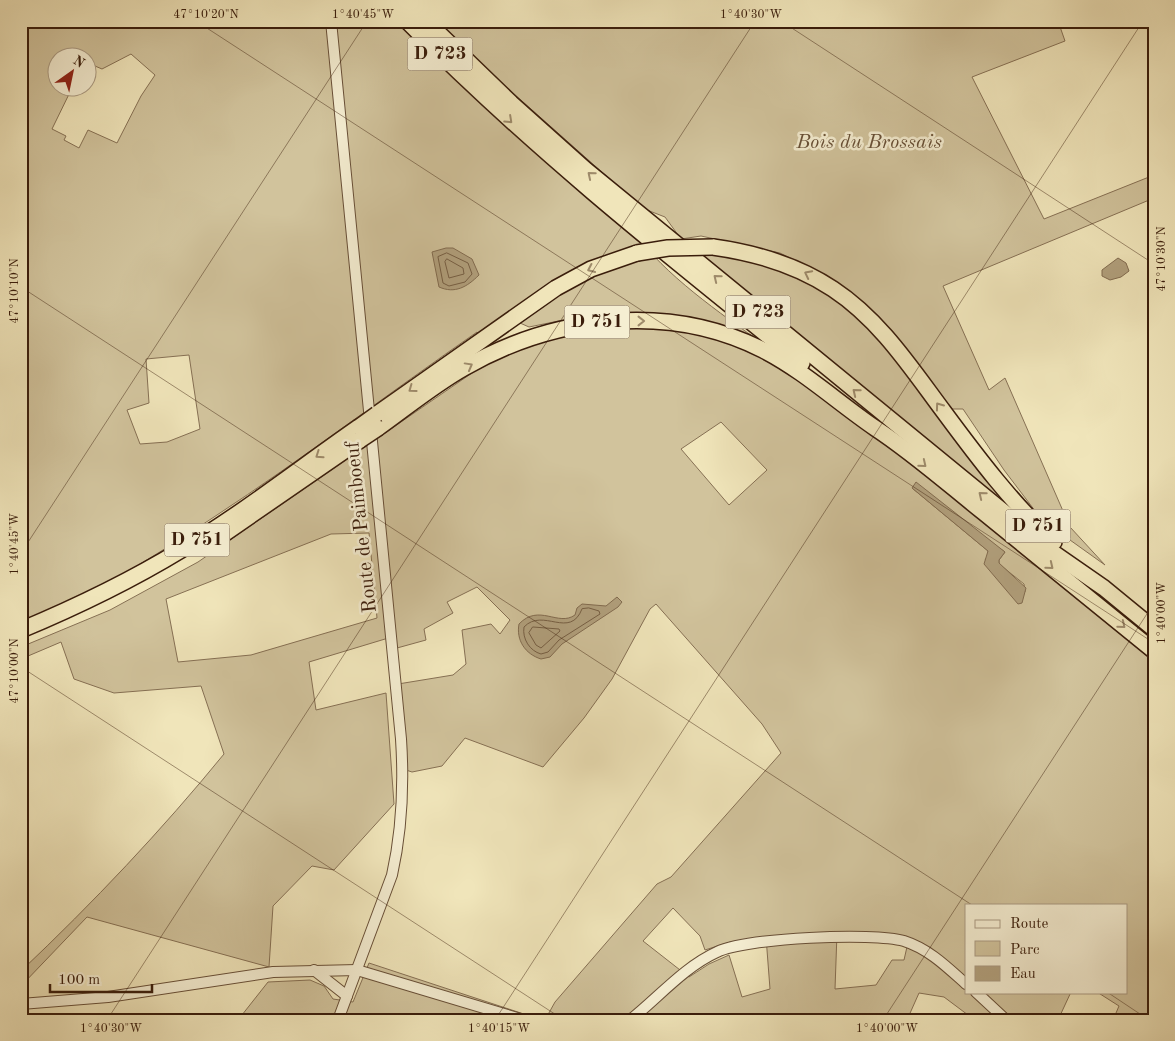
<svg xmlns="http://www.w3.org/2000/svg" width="1175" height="1041" font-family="'Old Standard TT',serif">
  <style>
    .green { fill: #d1c39c; stroke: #867054; fill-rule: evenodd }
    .water { fill: #b2a17e; stroke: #826c50 }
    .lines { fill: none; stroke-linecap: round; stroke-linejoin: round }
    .shore { stroke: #765f44; stroke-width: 1 }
    .minor-casing { stroke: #684f37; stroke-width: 12 }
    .highway-casing { stroke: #3a1d0b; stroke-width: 18 }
    .minor { stroke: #f5eed2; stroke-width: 10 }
    .highway { stroke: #f0e5ba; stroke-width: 15 }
    .highway-bridge-casing { stroke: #3a1d0b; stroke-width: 18; stroke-linecap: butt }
    .highway-bridge { stroke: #f0e5ba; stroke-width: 15 }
    .oneway { stroke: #9e8b6b }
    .ticks { fill: none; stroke: #3a1d0b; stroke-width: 1; stroke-opacity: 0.45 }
    .labels { text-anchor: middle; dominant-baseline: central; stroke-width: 5; stroke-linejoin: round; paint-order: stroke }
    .shield { fill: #f5eed2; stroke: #725c47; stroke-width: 1 }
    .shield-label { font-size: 19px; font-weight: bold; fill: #3a1d0b }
    .park-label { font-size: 20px; font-style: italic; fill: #674f36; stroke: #f5eed2 }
    .street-label { font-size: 20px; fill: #3a1d0b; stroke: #f5eed2 }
    .neatline { fill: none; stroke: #3a1d0b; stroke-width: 2 }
    .ticks-label { font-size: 12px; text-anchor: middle; fill: #3a1d0b }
  </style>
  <rect width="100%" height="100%" fill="#f0e5ba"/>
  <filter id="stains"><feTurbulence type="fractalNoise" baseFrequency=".004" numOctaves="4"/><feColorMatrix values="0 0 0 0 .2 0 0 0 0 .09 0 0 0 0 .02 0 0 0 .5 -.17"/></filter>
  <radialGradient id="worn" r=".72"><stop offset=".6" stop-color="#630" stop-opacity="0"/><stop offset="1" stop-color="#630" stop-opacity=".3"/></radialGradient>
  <!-- green -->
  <g class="green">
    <path d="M21 21H394L641 241C672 281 731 321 772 350L1154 659V1020H1113L1119 1006 1097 992H1126V905H966V992H1071L1058 1020H966L968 1015 944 997 919 993 907 1020H545L555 1002 657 884 671 877 781 753 762 724 656 604 650 609 612 679 584 718 543 767 465 738 442 766 412 772 406 770 398 684 453 675 466 664 462 630 491 624 500 634 510 620 477 587 447 602 453 613 424 629 426 640 397 648 395 636 309 662 316 710 386 693 394 804 334 870 312 866 273 906 269 967 87 917 21 986V971C93 903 162 830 224 754L201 686 114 693 74 679 61 642 21 659V647L110 610 198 562 485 364 538 343 582 331 642 327 667 315H588L529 327 520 323 487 345 477 332C389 393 304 458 214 517 153 557 90 598 21 622ZM131 54 155 75 141 96 117 143 88 130 79 148 64 140 66 136 52 129 72 88H58V58H88V63L102 69ZM189 355 200 429 167 442 140 444 127 410 149 403 146 359ZM721 422 767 470 729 505 681 449ZM912 488 1005 552 999 560V564L1024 584 1025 592 985 560 988 556V551ZM369 533 377 618 251 655 178 662 166 599 331 534ZM673 908 700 936 705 950 730 942 766 937 770 989 742 997 729 955 709 964 689 977 643 941ZM837 933 909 938 904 960H892L876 985 835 989Z"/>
    <polygon points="436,21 1058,21 1065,41 972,77 1044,219 1154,175 1154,198 943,286 989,390 1005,378 1070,527 1105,565 1042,520 1004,470 963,409 949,409 816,271 780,253 701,236 681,239 665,217 647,210 621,189 505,86"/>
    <polygon points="701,254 742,258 805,279 863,320 888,345 998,493 994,496"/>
    <polygon points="369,963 542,1020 238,1020 268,982 310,980 324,986 333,999 353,1002"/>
  </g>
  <!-- water -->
  <g class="water">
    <path d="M446 248H453L472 259 479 275C467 287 455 294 439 287L432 252Z"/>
    <polygon points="1118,258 1126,263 1129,271 1121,277 1110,280 1102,276 1102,270"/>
    <polygon points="916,482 1005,552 999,560 999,563 1026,588 1022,603 1018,604 984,564 988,551 912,488"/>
    <path d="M617 597 622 602 618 607 562 644 550 657 541 659C525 654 516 640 519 624 539 603 558 627 575 615L577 608 582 604 606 606Z"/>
  </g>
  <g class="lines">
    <!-- shore -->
    <g class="shore">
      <polygon points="447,253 468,263 472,274 465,282 449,286 443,283 438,257"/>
      <polygon points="447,259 463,268 464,274 449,278 445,262"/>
      <path d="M589 608 599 611 600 614 559 640 548 652 541 654C530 651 522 639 524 627 543 607 570 640 582 609Z"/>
      <polygon points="533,627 559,629 560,631 541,648 536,645 529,633"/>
    </g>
    <defs>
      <g id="minor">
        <path d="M331 21 401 739C404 785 402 830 392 875L338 1020"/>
        <polyline points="314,970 347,996"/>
        <polyline points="976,992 1006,1020"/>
        <polyline points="21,1004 108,997 273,972 357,970 524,1020"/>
        <path d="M630 1020C658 998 684 967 717 952 746 938 873 932 904 941 929 949 947 967 966 984"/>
      </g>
      <g id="highway">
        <path d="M407 21C530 146 666 254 802 363"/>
        <polyline points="426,21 511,103 586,170 1055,554 1104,588 1154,629"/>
        <path d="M713 247C756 253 797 265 833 289 880 320 911 368 944 412 978 458 1012 503 1054 542"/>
        <polyline points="377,414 556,288 591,269 637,253"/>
        <path d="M378 428C406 408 434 385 464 368 554 316 668 302 763 350 804 371 837 402 875 428 913 453 948 484 983 512 1040 559 1097 605 1154 651"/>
        <polyline points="205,547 360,440"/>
        <path d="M21 630C76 607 130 581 181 550 243 513 300 468 359 427"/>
      </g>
    </defs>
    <!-- minor casing -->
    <use href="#minor" class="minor-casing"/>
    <!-- highway casing -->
    <use href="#highway" class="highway-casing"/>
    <!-- minor -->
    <use href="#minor" class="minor"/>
    <!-- highway -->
    <use href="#highway" class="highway"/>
    <defs>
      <g id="highway-bridge">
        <polyline points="637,253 668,248 713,247"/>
        <polyline points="359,427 377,414"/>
        <polyline points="360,440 378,428"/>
      </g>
    </defs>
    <!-- highway-bridge casing -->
    <use href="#highway-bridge" class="highway-bridge-casing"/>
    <!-- highway-bridge -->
    <use href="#highway-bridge" class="highway-bridge"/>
  </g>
  <!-- one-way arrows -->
  <defs><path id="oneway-chevron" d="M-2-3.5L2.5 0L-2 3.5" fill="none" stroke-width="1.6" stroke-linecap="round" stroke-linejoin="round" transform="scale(1.25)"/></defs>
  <g class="oneway">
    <use href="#oneway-chevron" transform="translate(509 120) rotate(43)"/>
    <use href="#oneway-chevron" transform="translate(591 175) rotate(-140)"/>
    <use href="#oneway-chevron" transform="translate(591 269) rotate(155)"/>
    <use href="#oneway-chevron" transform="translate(808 274) rotate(-153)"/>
    <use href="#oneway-chevron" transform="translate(717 278) rotate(-141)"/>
    <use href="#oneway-chevron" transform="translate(641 321)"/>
    <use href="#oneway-chevron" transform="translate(469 366) rotate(-29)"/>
    <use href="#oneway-chevron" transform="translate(412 389) rotate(144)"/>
    <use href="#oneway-chevron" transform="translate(856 392) rotate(-141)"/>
    <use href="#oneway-chevron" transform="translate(939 406) rotate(-126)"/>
    <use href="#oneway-chevron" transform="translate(319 455) rotate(145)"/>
    <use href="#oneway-chevron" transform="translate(923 464) rotate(39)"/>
    <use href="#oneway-chevron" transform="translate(982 495) rotate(-141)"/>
    <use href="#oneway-chevron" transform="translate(1050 566) rotate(39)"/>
    <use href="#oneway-chevron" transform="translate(1122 625) rotate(39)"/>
  </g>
  <!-- ticks -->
  <path class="ticks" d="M196 21 1154 643M781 21 1154 264M21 287 972 905M21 553 367 21M21 667 564 1020M1107 992 1149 1020M107 1020 755 21M495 1020 1143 21M883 1020 1154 603"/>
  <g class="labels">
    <!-- shield labels -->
    <g class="shield">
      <rect x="407.5" y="37.5" width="65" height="33" rx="4"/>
      <rect x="725.5" y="295.5" width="65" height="33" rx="4"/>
      <rect x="564.5" y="305.5" width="65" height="33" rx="4"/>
      <rect x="1005.5" y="509.5" width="65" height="33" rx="4"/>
      <rect x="164.5" y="523.5" width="65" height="33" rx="4"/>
    </g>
    <g class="shield-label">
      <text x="440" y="54">D 723</text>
      <text x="758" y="312">D 723</text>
      <text x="597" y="322">D 751</text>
      <text x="1038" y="526">D 751</text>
      <text x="197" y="540">D 751</text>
    </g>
    <!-- park labels -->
    <g class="park-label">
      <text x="869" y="143">Bois du Brossais</text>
    </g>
    <!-- street labels -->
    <g class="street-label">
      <text transform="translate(362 527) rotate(-96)">Route de Paimboeuf</text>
    </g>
  </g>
  <!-- margin -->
  <rect width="1175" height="1041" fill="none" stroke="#f0e5ba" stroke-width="55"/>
  <!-- legend -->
  <rect x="965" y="904" width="162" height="90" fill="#f5eed2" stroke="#aa9a82"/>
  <rect x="975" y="920" width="25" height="8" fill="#f5eed2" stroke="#aa9a82"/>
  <text x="1010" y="928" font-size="15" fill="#3a1d0b">Route</text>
  <rect x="975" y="941" width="25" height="15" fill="#d1c39c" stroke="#aa9a82"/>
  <text x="1010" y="954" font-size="15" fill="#3a1d0b">Parc</text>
  <rect x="975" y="966" width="25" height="15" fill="#b2a17e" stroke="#aa9a82"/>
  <text x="1010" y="978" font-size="15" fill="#3a1d0b">Eau</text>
  <!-- north arrow -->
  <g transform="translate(72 72) rotate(33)"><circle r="24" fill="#f5eed2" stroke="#aa9a82"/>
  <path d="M0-4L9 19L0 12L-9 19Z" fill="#8f2418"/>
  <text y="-8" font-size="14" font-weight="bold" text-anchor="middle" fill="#3a1d0b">N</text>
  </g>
  <!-- scale -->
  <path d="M50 984v8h102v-8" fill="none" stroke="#3a1d0b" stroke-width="2.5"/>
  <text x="58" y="984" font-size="15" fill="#3a1d0b" stroke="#f5eed2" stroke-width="4" paint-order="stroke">100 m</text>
  <rect x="28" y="28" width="1120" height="986" class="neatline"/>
  <g class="ticks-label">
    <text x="206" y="18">47°10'20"N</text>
    <text x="363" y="18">1°40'45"W</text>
    <text x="751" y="18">1°40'30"W</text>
    <text transform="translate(1161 259) rotate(-90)" y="4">47°10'30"N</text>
    <text transform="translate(14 291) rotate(-90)" y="4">47°10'10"N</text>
    <text transform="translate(14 544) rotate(-90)" y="4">1°40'45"W</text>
    <text transform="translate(1161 613) rotate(-90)" y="4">1°40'00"W</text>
    <text transform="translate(14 671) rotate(-90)" y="4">47°10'00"N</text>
    <text x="111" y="1032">1°40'30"W</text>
    <text x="499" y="1032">1°40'15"W</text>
    <text x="887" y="1032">1°40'00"W</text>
  </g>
  <rect width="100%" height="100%" filter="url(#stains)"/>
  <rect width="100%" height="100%" fill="url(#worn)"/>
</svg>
